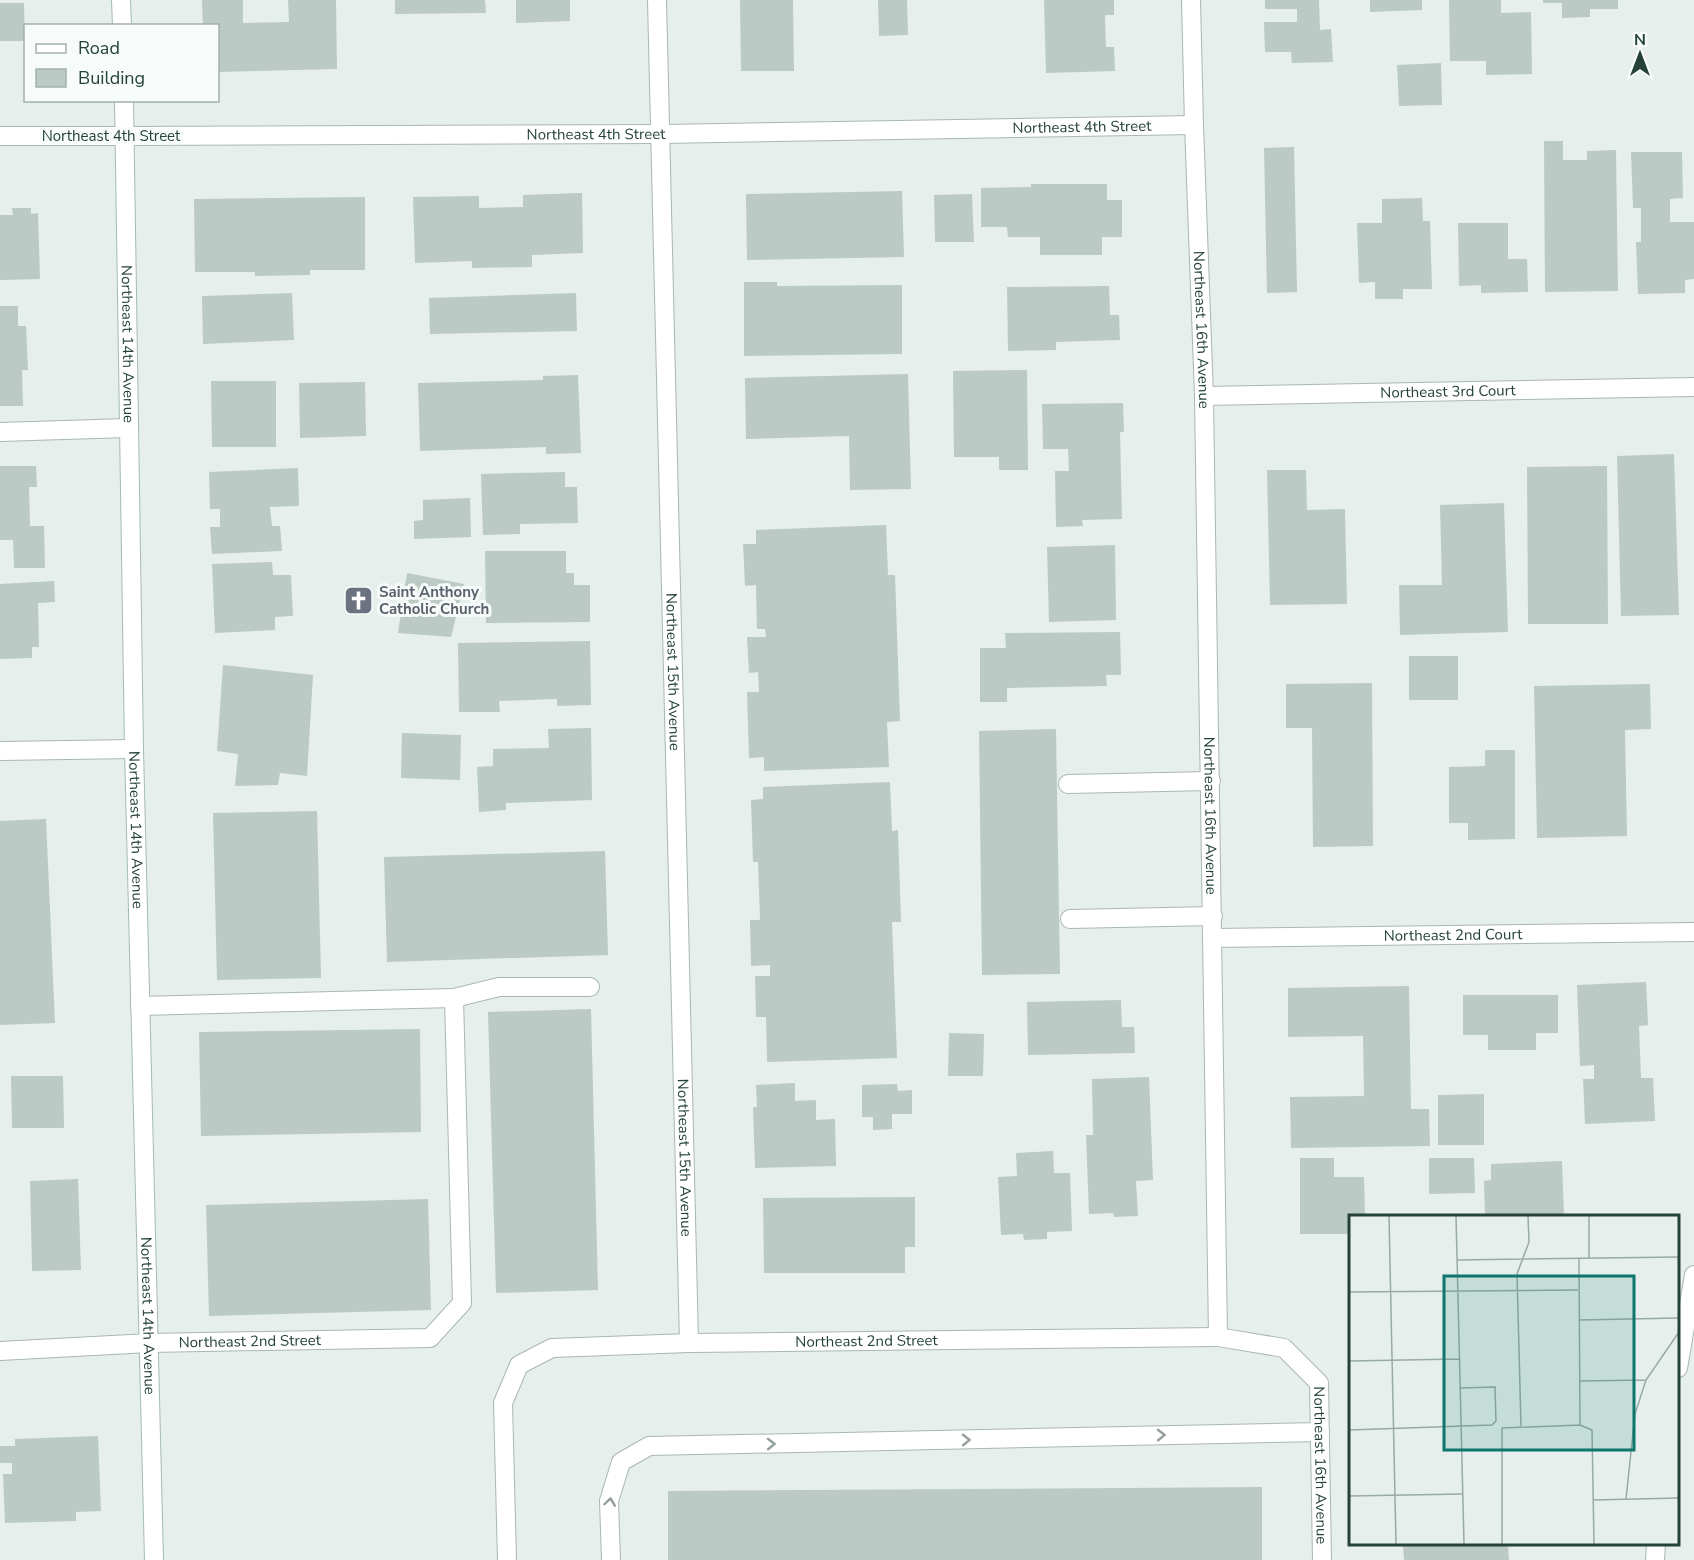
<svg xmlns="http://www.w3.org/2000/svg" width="1694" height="1560" font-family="'Nunito Sans',sans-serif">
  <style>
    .building { fill: #bbcac4 }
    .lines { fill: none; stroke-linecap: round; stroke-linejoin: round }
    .lane-casing { stroke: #a8b8b2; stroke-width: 20 }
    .street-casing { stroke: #a8b8b2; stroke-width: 20 }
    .secondary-casing { stroke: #a4bbb3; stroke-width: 20 }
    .lane { stroke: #fff; stroke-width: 18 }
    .street { stroke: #fff; stroke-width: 18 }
    .secondary { stroke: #fff; stroke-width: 18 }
    .oneway { stroke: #92a09c }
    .labels { text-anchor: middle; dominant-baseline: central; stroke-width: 6; stroke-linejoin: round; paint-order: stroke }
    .street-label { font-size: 15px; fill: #24423a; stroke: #f7fbf9 }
    .worship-label { font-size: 15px; font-weight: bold; fill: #5b616d; stroke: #f7fbf9; text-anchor: start }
    .inset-road { fill: none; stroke: #98aaa4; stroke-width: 1.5 }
    .view { fill: #0f766e; fill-opacity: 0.15; stroke: #0f766e; stroke-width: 3 }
    .inset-edge { fill: none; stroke: #24423a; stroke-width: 3 }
  </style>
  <rect width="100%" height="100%" fill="#e6efeb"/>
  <!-- building -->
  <g class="building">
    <polygon points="202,0 243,0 243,23 289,22 288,0 336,0 337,69 218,72 218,26 203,26"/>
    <polygon points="395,0 485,0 486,13 395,14"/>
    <polygon points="516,0 570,0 570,21 516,23"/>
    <polygon points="740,0 793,0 794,71 741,71"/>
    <polygon points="878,0 907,0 908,35 879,36"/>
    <polygon points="1044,0 1114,0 1114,15 1105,15 1106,47 1114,47 1115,71 1046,73"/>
    <polygon points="1265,0 1319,0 1320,30 1331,29 1333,62 1292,63 1291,52 1265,52 1264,22 1297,22 1297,9 1265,9"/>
    <polygon points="1370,0 1422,0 1422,10 1370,12"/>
    <polygon points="1449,0 1501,0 1501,13 1531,12 1532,74 1486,75 1486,61 1450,61"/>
    <polygon points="1543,0 1618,0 1618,9 1590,9 1590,17 1562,18 1562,3 1543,3"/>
    <polygon points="0,3 24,3 25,41 0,41"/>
    <polygon points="1441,63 1442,105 1399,106 1397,65"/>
    <polygon points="1544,141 1563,141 1563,160 1587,160 1587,151 1616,150 1618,291 1545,292"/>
    <polygon points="1294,147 1297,292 1267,293 1264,148"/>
    <polygon points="1631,152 1682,152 1683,198 1670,199 1670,222 1694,222 1694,279 1685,280 1685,293 1638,294 1636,242 1641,242 1641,208 1633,208"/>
    <polygon points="1031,184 1107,184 1107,200 1122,200 1122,237 1102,237 1102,255 1040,255 1040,237 1008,237 1007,227 981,227 981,188 1031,187"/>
    <polygon points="902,191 904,257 747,260 746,194"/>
    <polygon points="582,193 583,253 532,255 532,267 472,268 472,261 415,263 413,197 479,196 479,208 523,207 523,195"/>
    <polygon points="972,194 974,242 935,242 934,195"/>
    <polygon points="365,197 365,270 310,270 310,275 255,276 255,272 195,272 194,199"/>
    <polygon points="1422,198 1423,221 1430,221 1432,289 1403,289 1403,299 1375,299 1375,282 1359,283 1357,223 1382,223 1382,199"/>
    <polygon points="12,208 31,208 31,214 38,213 40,279 0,280 0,215 13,215"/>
    <polygon points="1458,223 1508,223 1508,259 1527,259 1528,292 1481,293 1481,285 1459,286"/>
    <polygon points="744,282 777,282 777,286 902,285 902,354 744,356"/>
    <polygon points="1109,286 1110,315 1119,315 1120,340 1056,342 1056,350 1008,351 1007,287"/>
    <polygon points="292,293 294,340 203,344 202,296"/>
    <polygon points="576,293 577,331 430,334 429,298"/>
    <polygon points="0,306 18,306 18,326 26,326 28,370 22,370 23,406 0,406"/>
    <polygon points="1027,370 1028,470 999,470 999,457 954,457 953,371"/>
    <polygon points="908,374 911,489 850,490 849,436 746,439 745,378"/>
    <polygon points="578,375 581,453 546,454 546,447 420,451 418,383 543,380 543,376"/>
    <polygon points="211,381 276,381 276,447 212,447"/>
    <polygon points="365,382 366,436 300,438 299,383"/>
    <polygon points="1123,403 1124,432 1120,432 1122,519 1082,520 1083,526 1056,527 1055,471 1069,471 1068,449 1043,449 1042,404"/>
    <polygon points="1674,454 1679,615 1621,616 1617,456"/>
    <polygon points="0,466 36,466 37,487 29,487 30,526 44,526 45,568 14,568 13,540 0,540"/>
    <polygon points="1607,466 1608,624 1528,624 1527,467"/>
    <polygon points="298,468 299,506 270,507 272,526 280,526 282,551 212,554 210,527 220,527 220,509 210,509 209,472"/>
    <polygon points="1267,470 1306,470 1307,510 1345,509 1347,604 1270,605"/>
    <polygon points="565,472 565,487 577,487 578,523 520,524 520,534 483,535 481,474"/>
    <polygon points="470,498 471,537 414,539 414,521 423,520 423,500"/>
    <polygon points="1504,503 1508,632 1400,635 1399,585 1442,585 1440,505"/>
    <polygon points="886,525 888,575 895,575 900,721 887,722 889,767 764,771 764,757 749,758 747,692 759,692 758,672 749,673 747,637 766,637 765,629 757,629 756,585 745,586 743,544 756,544 756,530"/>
    <polygon points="1115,545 1116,620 1049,622 1047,547"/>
    <polygon points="485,551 566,551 566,573 574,573 574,585 590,585 590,622 486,623"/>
    <polygon points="272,562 273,575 291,575 293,616 275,617 275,630 215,633 212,564"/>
    <polygon points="407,573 464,584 451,637 398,633"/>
    <polygon points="54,581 55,602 38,603 39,647 32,647 32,658 0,659 0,584"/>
    <polygon points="1120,632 1121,675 1106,675 1107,686 1007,688 1007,702 980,702 980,648 1006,648 1005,633"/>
    <polygon points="590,641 591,705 557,706 557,699 499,701 500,712 459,712 458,643"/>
    <rect x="1409" y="656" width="49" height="44"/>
    <polygon points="223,665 313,675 307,776 280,773 278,785 235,786 238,754 217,751"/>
    <polygon points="1372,683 1373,846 1313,847 1312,728 1286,728 1286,684"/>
    <polygon points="1650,684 1651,729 1625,730 1627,836 1537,838 1534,686"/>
    <polygon points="591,728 592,800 506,803 506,810 479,812 477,767 493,766 493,749 549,748 548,729"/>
    <polygon points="1056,729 1060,974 982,975 979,731"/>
    <polygon points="402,733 461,735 460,780 401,778"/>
    <polygon points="1485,750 1515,750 1515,839 1468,840 1468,823 1449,823 1449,767 1485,766"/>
    <polygon points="890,782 892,831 898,830 901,922 892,922 897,1058 767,1062 766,1017 756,1017 755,976 770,976 770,965 751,966 750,920 760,920 758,862 753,862 751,800 763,799 763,787"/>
    <polygon points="317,811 321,978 217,980 213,813"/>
    <polygon points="46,819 55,1023 0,1025 0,821"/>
    <polygon points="605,851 608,955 387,962 384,857"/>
    <polygon points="1646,982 1648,1025 1639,1026 1641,1078 1653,1078 1655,1121 1585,1124 1583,1079 1594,1079 1594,1065 1580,1066 1577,985"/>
    <polygon points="1409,986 1411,1109 1429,1109 1430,1146 1291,1148 1290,1097 1364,1096 1363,1036 1288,1037 1288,988"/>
    <polygon points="1463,995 1558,995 1558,1033 1536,1033 1536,1050 1488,1050 1488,1035 1463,1035"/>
    <polygon points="1121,1000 1122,1027 1134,1027 1135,1053 1028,1055 1027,1002"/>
    <polygon points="591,1009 598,1290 496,1293 488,1012"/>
    <polygon points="420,1029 421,1132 201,1136 199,1032"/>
    <polygon points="949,1033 984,1034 983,1076 948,1076"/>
    <polygon points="11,1076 63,1076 64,1128 12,1128"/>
    <polygon points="1149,1077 1153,1180 1136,1181 1138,1216 1114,1217 1113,1213 1089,1214 1086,1135 1093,1135 1092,1079"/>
    <polygon points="795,1083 795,1101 816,1100 816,1120 835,1119 836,1166 755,1168 753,1107 757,1107 756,1085"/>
    <polygon points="897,1084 898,1091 912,1090 912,1114 892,1114 892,1129 873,1130 873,1117 862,1117 862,1085"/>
    <polygon points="1484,1094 1484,1145 1438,1145 1438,1095"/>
    <polygon points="1053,1151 1054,1173 1070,1173 1072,1231 1047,1232 1047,1239 1024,1240 1023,1234 1001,1235 998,1177 1017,1176 1016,1153"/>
    <polygon points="1300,1158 1334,1158 1334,1177 1364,1177 1365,1216 1350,1216 1350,1234 1300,1234"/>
    <polygon points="1429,1158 1474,1158 1475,1193 1429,1194"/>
    <polygon points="1562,1161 1564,1216 1485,1216 1484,1181 1491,1180 1491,1164"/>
    <polygon points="78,1179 81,1270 32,1271 30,1181"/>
    <polygon points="915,1197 915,1247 905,1247 905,1273 764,1273 763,1198"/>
    <polygon points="428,1199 431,1310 209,1316 206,1205"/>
    <polygon points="98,1436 101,1511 76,1512 76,1521 5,1523 3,1474 12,1474 12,1463 0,1463 0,1446 15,1446 15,1439"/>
    <polygon points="1262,1487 1262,1560 668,1560 668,1491"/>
    <polygon points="1403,1544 1508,1544 1509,1560 1404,1560"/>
  </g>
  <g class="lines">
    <defs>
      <g id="lane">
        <polyline points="0,432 128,428"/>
        <polyline points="1068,784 1211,781"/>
        <polyline points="1070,919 1213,916"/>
        <polyline points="454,998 499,987 590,987"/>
        <polyline points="611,1560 609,1501 621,1462 649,1446 1320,1432"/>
      </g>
      <g id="street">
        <path id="s1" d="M657 0 689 1343"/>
        <path id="s2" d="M1191 0 1194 125 1204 396 1218 1337 1284 1348 1319 1383 1322 1560"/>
        <path id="s3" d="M124 136 661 134 1194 125"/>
        <path id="s4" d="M1204 396 1694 387"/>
        <polyline points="0,751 134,749"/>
        <path id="s5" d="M1213 938 1694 932"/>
        <path id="s6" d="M0 1351 149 1343 430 1338 462 1303 454 998 140 1006"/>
        <polyline points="1678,1368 1694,1275"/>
        <path id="s7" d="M507 1560 503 1403 519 1365 552 1348 689 1343 1218 1337"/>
        <polyline points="1655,1560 1656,1544"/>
      </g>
      <g id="secondary">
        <polyline points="121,0 122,26"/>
        <path id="s8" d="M124 100 134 749 154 1560"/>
        <polyline points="0,136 124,136"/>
      </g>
    </defs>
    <!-- lane casing -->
    <use href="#lane" class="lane-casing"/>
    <!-- street casing -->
    <use href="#street" class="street-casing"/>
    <!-- secondary casing -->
    <use href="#secondary" class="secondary-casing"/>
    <!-- lane -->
    <use href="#lane" class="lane"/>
    <!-- street -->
    <use href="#street" class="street"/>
    <!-- secondary -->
    <use href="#secondary" class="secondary"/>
  </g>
  <!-- one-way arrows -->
  <defs><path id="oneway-chevron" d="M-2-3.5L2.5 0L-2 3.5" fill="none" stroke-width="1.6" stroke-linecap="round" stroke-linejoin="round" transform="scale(1.5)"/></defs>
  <g class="oneway">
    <use href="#oneway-chevron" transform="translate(1161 1435) rotate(-1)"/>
    <use href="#oneway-chevron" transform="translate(966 1440) rotate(-1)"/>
    <use href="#oneway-chevron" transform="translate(771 1444) rotate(-1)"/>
    <use href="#oneway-chevron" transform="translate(610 1502) rotate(-82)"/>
  </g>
  <!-- icons -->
  <defs>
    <symbol id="church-square" viewBox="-11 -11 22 22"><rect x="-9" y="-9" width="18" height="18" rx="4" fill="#6b7280" stroke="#f7fbf9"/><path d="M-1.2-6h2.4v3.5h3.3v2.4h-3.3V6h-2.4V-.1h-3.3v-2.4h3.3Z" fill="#fff"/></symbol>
  </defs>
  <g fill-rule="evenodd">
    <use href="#church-square" x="342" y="584" width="33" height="33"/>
  </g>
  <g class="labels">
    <!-- street labels -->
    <g class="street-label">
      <text stroke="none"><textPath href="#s3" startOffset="958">Northeast 4th Street</textPath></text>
      <text stroke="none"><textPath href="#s3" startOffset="472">Northeast 4th Street</textPath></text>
      <text x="111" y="136">Northeast 4th Street</text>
      <text stroke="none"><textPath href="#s2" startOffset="330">Northeast 16th Avenue</textPath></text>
      <text stroke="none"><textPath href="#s8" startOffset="244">Northeast 14th Avenue</textPath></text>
      <text stroke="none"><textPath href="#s4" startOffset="244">Northeast 3rd Court</textPath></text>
      <text stroke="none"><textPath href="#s1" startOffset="672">Northeast 15th Avenue</textPath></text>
      <text stroke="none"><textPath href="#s2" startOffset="816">Northeast 16th Avenue</textPath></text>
      <text stroke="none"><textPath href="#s8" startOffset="730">Northeast 14th Avenue</textPath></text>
      <text stroke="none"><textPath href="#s5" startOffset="240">Northeast 2nd Court</textPath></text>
      <text stroke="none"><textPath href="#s1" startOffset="1158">Northeast 15th Avenue</textPath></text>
      <text stroke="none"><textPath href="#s8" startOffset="1216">Northeast 14th Avenue</textPath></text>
      <text stroke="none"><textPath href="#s7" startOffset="550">Northeast 2nd Street</textPath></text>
      <text stroke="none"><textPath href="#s6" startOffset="250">Northeast 2nd Street</textPath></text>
      <text stroke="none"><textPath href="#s2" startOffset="1536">Northeast 16th Avenue</textPath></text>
    </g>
    <!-- worship labels -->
    <g class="worship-label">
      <text x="379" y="592">Saint Anthony<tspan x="379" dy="17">Catholic Church</tspan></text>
    </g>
  </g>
  <!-- overview -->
  <g transform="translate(1349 1215)">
    <rect width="330" height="330" fill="#e6efeb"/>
    <path class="inset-road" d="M40 1 47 329M107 1 115 329M240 1V43M230 43 231 210 243 215 245 329M108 45 330 42M0 77 229 75M230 105 330 103M0 146 110 144M231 166 297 165M172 211 168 59 180 27 179 1M0 215 143 210 147 206 146 172 111 173M0 281 113 279M277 284 286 199 297 165 330 117M244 285 330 283M153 329V213L231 210"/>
    <path class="view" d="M95 61H285V235H95Z"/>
    <rect width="330" height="330" class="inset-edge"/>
  </g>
  <!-- legend -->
  <rect x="24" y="24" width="195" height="78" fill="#f7fbf9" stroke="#a3b1ad" stroke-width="1.5"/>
  <rect x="36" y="44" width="30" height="9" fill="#ffffff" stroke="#a3b1ad" stroke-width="1.5"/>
  <text x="78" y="54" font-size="18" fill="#24423a">Road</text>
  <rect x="36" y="69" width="30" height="18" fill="#bbcac4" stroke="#a3b1ad" stroke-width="1.5"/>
  <text x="78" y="84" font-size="18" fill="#24423a">Building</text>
  <!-- north arrow -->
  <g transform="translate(1640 54)" stroke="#f7fbf9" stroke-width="4.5" paint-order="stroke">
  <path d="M0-4.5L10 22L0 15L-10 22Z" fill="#24423a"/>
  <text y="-9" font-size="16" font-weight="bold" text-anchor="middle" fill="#24423a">N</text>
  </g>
</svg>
